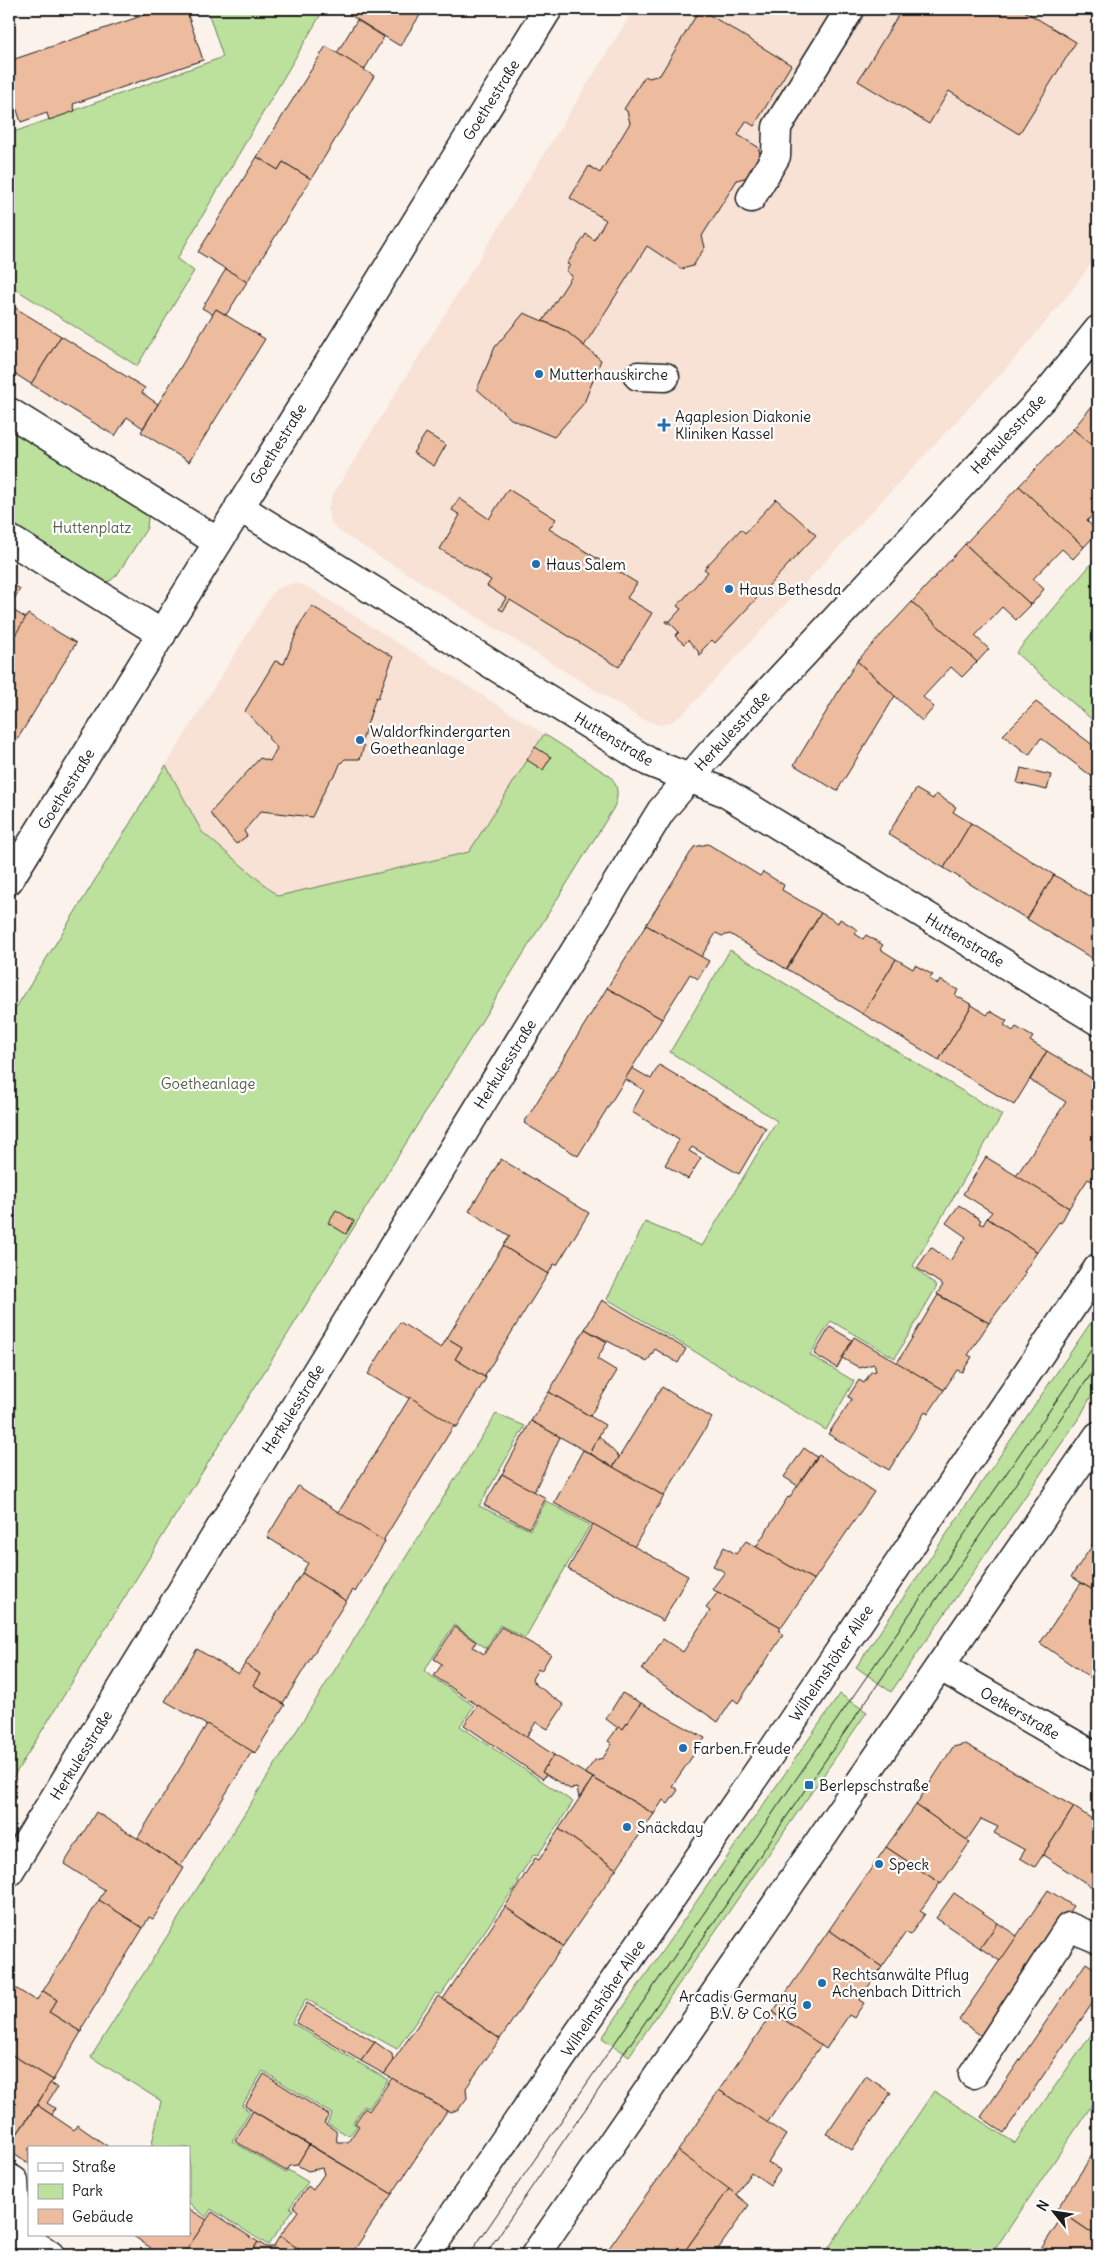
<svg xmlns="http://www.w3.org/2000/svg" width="1107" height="2264" font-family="Delius,sans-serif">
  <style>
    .built { fill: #f7e2d5 }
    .green { fill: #bbe19c; stroke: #6c7e5c }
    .building { fill: #edbc9e; stroke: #1c1c1c }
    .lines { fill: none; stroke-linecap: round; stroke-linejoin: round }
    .minor-casing { stroke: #1c1c1c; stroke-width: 31 }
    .major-casing { stroke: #1c1c1c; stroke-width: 31 }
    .minor { stroke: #fff; stroke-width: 28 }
    .major { stroke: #fff; stroke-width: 28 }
    .tram { stroke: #1c1c1c; stroke-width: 1 }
    .poi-dot { fill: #1f6fb2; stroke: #fff; stroke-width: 2 }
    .labels { text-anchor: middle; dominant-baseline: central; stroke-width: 4.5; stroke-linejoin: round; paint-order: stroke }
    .street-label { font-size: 15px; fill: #1c1c1c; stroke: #fff }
    .poi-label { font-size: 15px; fill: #1c1c1c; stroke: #fff; text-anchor: start }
    .park-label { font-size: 15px; fill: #546149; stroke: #fff }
  </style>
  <rect width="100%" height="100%" fill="#fbf2ec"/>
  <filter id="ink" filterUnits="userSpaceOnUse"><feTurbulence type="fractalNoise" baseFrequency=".02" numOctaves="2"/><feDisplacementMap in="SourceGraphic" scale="10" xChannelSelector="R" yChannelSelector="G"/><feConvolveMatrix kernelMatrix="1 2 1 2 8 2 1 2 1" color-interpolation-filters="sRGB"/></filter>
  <g filter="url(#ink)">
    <!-- built -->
    <g class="built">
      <polygon points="634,9 1098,9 1098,254 1072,290 1019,354 683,714 671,722 660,725 642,719 340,532 331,523 328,509 332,496"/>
      <polygon points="294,583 308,587 544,734 470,852 278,896 202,832 166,765 272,594 276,589"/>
    </g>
    <!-- green -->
    <g class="green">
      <polygon points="207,9 324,9 177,259 194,271 137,366 9,285 9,129 11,133 223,57"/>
      <polygon points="9,425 142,508 148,517 147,528 117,575 110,581 99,583 9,526"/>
      <polygon points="1098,556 1098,725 1016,653"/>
      <path d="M544 734 610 776C619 786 619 797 613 809L9 1784V1019L166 765 202 832 278 896 469 852Z"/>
      <polygon points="730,950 1002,1115 913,1266 937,1286 895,1358 831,1321 810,1355 854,1381 826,1430 607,1299 645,1222 702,1246 777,1121 670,1052"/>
      <polygon points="1098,1312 1098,1383 1081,1415 891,1692 856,1667"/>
      <polygon points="496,1414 525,1426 479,1506 530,1530 546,1501 590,1525 525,1638 500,1625 486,1648 454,1625 424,1671 474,1706 460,1726 573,1802 538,1855 534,1854 517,1880 519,1881 441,1995 436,1993 397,2049 306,1999 292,2023 388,2080 369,2108 364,2106 353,2123 357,2126 349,2136 327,2123 332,2114 263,2071 242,2106 250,2112 232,2141 286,2173 288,2170 308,2182 290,2207 293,2210 268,2245 211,2209 206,2217 189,2203 189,2148 151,2148 161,2101 91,2057"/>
      <polygon points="840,1694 867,1712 629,2056 602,2038"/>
      <polygon points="1098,2025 1098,2096 991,2255 824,2255 934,2091 1015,2143"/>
    </g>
    <!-- building -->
    <g class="building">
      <polygon points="162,9 186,9 203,60 73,104 75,111 49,120 47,113 21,122 9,86 9,61"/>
      <polygon points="343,9 424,9 400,46 342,10"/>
      <polygon points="700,9 791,65 754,126 746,121 738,135 758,147 761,157 748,177 737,180 702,236 705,247 693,266 682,269 647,246 584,346 566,331 543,321 572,276 566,271 570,265 567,264 586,234 594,240 606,220 570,198 589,166 600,173 630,123 627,111 624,109 645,76 649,78 660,75"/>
      <polygon points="902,9 1021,9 1076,42 1019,134 949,91 929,124 858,81"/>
      <polygon points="357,20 384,37 364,70 337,53"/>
      <polygon points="326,46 374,76 311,179 283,162 278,170 257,157"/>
      <polygon points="257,157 278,170 283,162 311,179 247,282 198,252"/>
      <polygon points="226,269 247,282 226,315 216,309 214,315 202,308"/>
      <polygon points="9,304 61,336 31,384 9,370"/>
      <polygon points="216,309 265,339 189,462 141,432"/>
      <polygon points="524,313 566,331 601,360 584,403 554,437 511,419 477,389 495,347"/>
      <polygon points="61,336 145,388 142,393 158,404 143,428 127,417 115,436 31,384"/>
      <polygon points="1098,399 1098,450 1073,429"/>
      <polygon points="1073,429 1098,450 1098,509 1087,521 1098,532 1084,547 1019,486"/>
      <polygon points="426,433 446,445 434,466 413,453"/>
      <polygon points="1019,486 1084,547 1073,559 1062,549 1033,579 1044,589 1031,605 965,544"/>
      <polygon points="508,489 556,519 549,529 637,583 627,598 652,613 619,667 510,600 503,611 499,609 506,598 487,586 491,580 440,549 460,515 452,510 459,498 489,519"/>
      <polygon points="776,499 816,535 715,643 712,640 702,650 702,654 699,655 698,651 688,640 684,644 675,636 679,632 670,623 666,623 666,621 670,621 681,609 677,606 708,572 704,569 741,529 745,533"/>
      <polygon points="965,544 1031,605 1016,620 1002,607 975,636 989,649 977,662 912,602"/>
      <polygon points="9,582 20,589 9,608 26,618 10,643 9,642"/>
      <polygon points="912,602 977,662 962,677 951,667 923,697 934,707 922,721 857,661"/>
      <polygon points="312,606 393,657 378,698 376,697 361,744 364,746 360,759 345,759 340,764 336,774 329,781 312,817 261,811 244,831 247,836 236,844 210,813 260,758 270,761 277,748 268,738 269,736 245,711 275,661 284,664 300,624"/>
      <polygon points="28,614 76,643 9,753 9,645"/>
      <polygon points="857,661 895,696 837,791 794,765"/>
      <polygon points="1036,702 1098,749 1098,781 1041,738 1029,755 1003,735"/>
      <polygon points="535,747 551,757 543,770 527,760"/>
      <polygon points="1021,768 1051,775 1047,790 1017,783"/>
      <polygon points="916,789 933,799 936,794 956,807 953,812 971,823 944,868 888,834"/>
      <polygon points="971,823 1054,875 1027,919 944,868"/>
      <polygon points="708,844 760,876 763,872 784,885 782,890 821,913 786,969 730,934 722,936 716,933 701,957 646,925 694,847"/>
      <polygon points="1054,875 1098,901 1098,962 1027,919"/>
      <polygon points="821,913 838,923 840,919 858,930 855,934 863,939 866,935 883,945 880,949 896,959 863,1014 787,969"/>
      <polygon points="646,925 709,961 698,979 690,974 662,1019 607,988"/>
      <polygon points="896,959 913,969 915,965 933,975 929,979 938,984 940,980 958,990 955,995 972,1005 939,1060 863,1014"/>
      <polygon points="607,988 662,1019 578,1156 524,1123"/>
      <polygon points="972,1005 987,1015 990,1011 1007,1021 1004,1025 1013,1031 1016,1027 1033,1037 1030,1041 1047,1051 1014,1105 939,1060"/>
      <polygon points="1047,1051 1098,1082 1098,1182 1097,1184 1088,1179 1069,1208 1016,1176 1066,1102 1030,1080"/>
      <polygon points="659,1065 766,1128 739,1174 692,1147 689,1151 701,1158 688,1179 665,1165 679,1140 632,1112 644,1090 625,1079 632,1068 651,1079"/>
      <polygon points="986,1157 1069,1208 1061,1223 1059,1222 1037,1252 987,1218 992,1212 963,1194"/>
      <polygon points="501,1159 589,1213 557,1265 554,1264 548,1274 503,1246 510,1236 469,1211"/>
      <polygon points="959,1205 981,1220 979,1223 983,1225 987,1218 1037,1252 1024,1272 1026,1273 989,1323 937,1294 943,1285 917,1268 931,1247 950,1261 966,1237 946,1223"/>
      <polygon points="336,1210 354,1221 346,1234 328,1223"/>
      <polygon points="503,1246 548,1274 485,1375 486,1378 455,1359 462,1347 447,1338"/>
      <polygon points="938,1295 989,1323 968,1355 972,1357 962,1372 957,1370 944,1390 897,1363"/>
      <polygon points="602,1300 686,1349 678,1363 655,1349 647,1362 585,1329"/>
      <polygon points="400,1322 441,1348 447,1338 462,1347 455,1359 486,1378 457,1427 368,1374"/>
      <polygon points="830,1327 852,1340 837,1368 814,1354"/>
      <polygon points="585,1329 607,1342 597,1359 617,1371 590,1416 549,1392"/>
      <polygon points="854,1337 944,1390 928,1414 925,1412 889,1470 828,1434 852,1399 848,1397 859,1380 864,1383 871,1372 876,1371 874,1364 860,1368 842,1358"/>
      <polygon points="662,1387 712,1418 664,1496 613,1467"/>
      <polygon points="549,1392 605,1425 591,1450 593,1452 591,1454 531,1421"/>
      <polygon points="410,1397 457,1427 453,1427 384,1539 385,1542 338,1513"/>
      <polygon points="531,1421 560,1437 534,1492 502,1474"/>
      <polygon points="599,1436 619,1457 613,1467 591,1454 593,1452 591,1450"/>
      <polygon points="804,1448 817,1457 798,1486 784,1477"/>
      <polygon points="583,1450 664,1496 634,1547 554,1503"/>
      <polygon points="819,1455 874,1492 814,1580 756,1547 788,1497 789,1498"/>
      <polygon points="502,1474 546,1498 529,1528 484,1505"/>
      <polygon points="298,1486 385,1542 355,1592 353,1590 346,1601 302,1573 308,1563 267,1537"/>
      <polygon points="593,1524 688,1576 663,1621 568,1569"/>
      <polygon points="1098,1537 1098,1593 1071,1577"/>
      <polygon points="746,1541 814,1580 781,1627 712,1589 725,1572 713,1566 724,1547 736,1554"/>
      <polygon points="302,1573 346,1601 283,1703 285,1705 253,1685 260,1674 245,1664"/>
      <polygon points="1081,1583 1098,1593 1098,1683 1040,1643"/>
      <polygon points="718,1592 781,1627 779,1631 783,1635 738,1703 733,1699 718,1722 642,1670 663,1639 683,1652 710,1611 706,1608"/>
      <polygon points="455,1627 476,1642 473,1647 484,1654 501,1627 551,1654 541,1671 538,1669 532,1679 535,1684 564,1705 548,1729 536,1722 526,1738 434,1676 442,1664 434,1659"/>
      <polygon points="197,1649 238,1674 245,1664 260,1674 253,1685 285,1705 255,1753 165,1701"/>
      <polygon points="622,1693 641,1703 623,1729 619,1726 618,1728 606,1719"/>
      <polygon points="641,1703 705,1738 672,1786 678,1790 668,1804 663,1800 654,1814 585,1773 595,1760 603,1758 612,1744 608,1741 619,1726 623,1729"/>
      <polygon points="478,1705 554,1755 542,1772 546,1774 543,1779 464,1725"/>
      <polygon points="207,1724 255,1753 251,1753 181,1866 137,1839"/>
      <polygon points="966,1744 1074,1807 1035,1867 1020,1858 1025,1850 994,1833 998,1827 981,1819 967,1840 916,1805 953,1747"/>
      <polygon points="554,1755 593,1778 579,1798 577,1788 570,1789 542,1772"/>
      <polygon points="593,1778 654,1814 616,1869 559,1829"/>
      <polygon points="916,1805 970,1842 941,1884 886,1847"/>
      <polygon points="1074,1807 1098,1823 1098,1891 1043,1855"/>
      <polygon points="96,1812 184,1868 153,1919 149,1917 143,1928 99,1900 105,1890 64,1864"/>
      <polygon points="559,1829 616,1869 563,1946 505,1907 535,1858 539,1860"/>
      <polygon points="886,1847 940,1883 920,1911 925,1914 910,1935 906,1932 882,1967 829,1930"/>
      <polygon points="1048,1890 1073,1906 983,2037 959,2020"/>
      <polygon points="954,1893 998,1923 980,1948 936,1918"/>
      <polygon points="99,1900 143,1928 81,2029 83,2031 81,2032 49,2012 57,2000 43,1991"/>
      <polygon points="505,1907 563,1946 500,2039 443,1999"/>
      <polygon points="998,1923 1017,1936 1000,1961 980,1948"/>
      <polygon points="829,1930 882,1967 859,2000 864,2003 854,2018 849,2015 826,2049 773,2012"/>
      <polygon points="1086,1963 1098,1971 1098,1995 1004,2133 981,2117"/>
      <polygon points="9,1984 36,2001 43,1991 57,2000 49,2012 81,2032 53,2080 9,2053"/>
      <polygon points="438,1996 500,2039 466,2088 467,2098 458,2110 450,2112 384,2074"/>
      <polygon points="307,2003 375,2042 361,2061 296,2023"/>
      <polygon points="773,2012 821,2045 767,2123 719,2090"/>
      <polygon points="375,2042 392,2054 393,2062 384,2074 361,2061"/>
      <polygon points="9,2053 53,2080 9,2146"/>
      <polygon points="264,2074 329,2115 324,2123 336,2131 337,2142 348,2142 359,2126 355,2123 365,2108 369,2111 392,2078 447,2111 392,2194 245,2106"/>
      <polygon points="866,2076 891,2093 852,2150 827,2134"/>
      <polygon points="50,2083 57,2088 47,2103 55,2108 52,2115 37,2105"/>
      <polygon points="719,2090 786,2135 768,2163 780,2171 770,2185 751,2172 736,2195 678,2151"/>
      <polygon points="37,2105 74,2130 77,2125 110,2148 29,2148 29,2164 9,2151 9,2146"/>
      <polygon points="253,2111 309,2145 297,2165 289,2166 286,2171 235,2141"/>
      <polygon points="309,2145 392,2194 351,2255 307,2255 280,2236 298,2211 293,2207 308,2186 313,2190 324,2174 322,2168 308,2171 297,2165"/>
      <polygon points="1098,2146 1098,2237 1057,2209"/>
      <polygon points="678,2151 729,2189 682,2255 604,2255"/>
      <polygon points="729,2189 749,2205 714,2255 682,2255"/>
      <polygon points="189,2209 207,2220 183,2255 161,2255 132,2235 189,2235"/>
      <polygon points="212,2212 258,2242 249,2255 183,2255"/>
      <polygon points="1064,2214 1098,2237 1098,2249 1094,2255 1037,2255"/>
      <polygon points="280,2236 307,2255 249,2255 258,2242 266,2247 273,2247"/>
    </g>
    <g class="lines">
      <defs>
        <g id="minor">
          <polyline points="751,198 776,156 777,127 850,9"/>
          <polyline points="638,376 665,377"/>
          <polyline points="9,412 218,542"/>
          <polyline points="239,507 649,762 724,792 1098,1021"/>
          <polyline points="9,539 162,634"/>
          <polyline points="9,880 548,9"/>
          <polyline points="941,1667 1098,1758"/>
          <polyline points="9,1872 661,811 711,753 1048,392 1098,330"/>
          <polyline points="973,2074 1069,1927 1098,1939"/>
          <polyline points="9,2178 14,2181 17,2233 50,2255"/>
        </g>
        <g id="major">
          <polyline points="426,2255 762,1766 1098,1268"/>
          <polyline points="535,2255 1098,1436"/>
        </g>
      </defs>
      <!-- minor casing -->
      <use href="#minor" class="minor-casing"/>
      <!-- major casing -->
      <use href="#major" class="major-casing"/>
      <!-- minor -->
      <use href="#minor" class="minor"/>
      <!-- major -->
      <use href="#major" class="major"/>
      <!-- tram -->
      <g class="tram">
        <polyline points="469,2255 1098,1340"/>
        <polyline points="485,2255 1098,1364"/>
      </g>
    </g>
  </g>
  <!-- markers -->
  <g class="poi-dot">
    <circle cx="539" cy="374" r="5"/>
    <path d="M661.5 417.5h5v5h5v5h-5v5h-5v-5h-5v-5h5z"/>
    <circle cx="536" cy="564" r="5"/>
    <circle cx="729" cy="589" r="5"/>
    <circle cx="360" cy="740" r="5"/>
    <circle cx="683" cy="1748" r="5"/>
    <rect x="804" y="1780" width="10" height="10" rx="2.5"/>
    <circle cx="627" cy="1827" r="5"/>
    <circle cx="879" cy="1864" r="5"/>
    <circle cx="822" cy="1983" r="5"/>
    <circle cx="807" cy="2005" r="5"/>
  </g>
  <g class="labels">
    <!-- street labels -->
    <g class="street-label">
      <text transform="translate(491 100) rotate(-58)">Goethestraße</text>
      <text transform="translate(1008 434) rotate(-47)">Herkulesstraße</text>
      <text transform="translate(278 444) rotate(-58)">Goethestraße</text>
      <text transform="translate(732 731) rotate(-47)">Herkulesstraße</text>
      <text transform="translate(614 739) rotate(31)">Huttenstraße</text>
      <text transform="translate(66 789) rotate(-58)">Goethestraße</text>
      <text transform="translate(965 940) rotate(31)">Huttenstraße</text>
      <text transform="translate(505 1064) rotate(-58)">Herkulesstraße</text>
      <text transform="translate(293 1409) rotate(-58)">Herkulesstraße</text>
      <text transform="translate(831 1663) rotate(-56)">Wilhelmshöher Allee</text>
      <text transform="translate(1020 1713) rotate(30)">Oetkerstraße</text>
      <text transform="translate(81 1755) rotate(-58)">Herkulesstraße</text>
      <text transform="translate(603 1998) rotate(-56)">Wilhelmshöher Allee</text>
    </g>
    <!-- poi labels -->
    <g class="poi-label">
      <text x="549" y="374">Mutterhauskirche</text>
      <text x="675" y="416">Agaplesion Diakonie<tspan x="675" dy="17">Kliniken Kassel</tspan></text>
      <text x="546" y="564">Haus Salem</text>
      <text x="739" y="589">Haus Bethesda</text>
      <text x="370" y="731">Waldorfkindergarten<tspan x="370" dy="17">Goetheanlage</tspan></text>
      <text x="693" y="1748">Farben.Freude</text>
      <text x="819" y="1785">Berlepschstraße</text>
      <text x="637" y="1827">Snäckday</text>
      <text x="889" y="1864">Speck</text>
      <text x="832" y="1974">Rechtsanwälte Pflug<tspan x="832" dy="17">Achenbach Dittrich</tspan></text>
      <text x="797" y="1996" text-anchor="end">Arcadis Germany<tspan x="797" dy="17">B.V. &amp; Co. KG</tspan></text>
    </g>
    <!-- park labels -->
    <g class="park-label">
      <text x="92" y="527">Huttenplatz</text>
      <text x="208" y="1083">Goetheanlage</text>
    </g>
  </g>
  <!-- margin -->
  <rect width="1107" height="2264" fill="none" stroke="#fff" stroke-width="30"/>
  <rect x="15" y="15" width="1077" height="2234" fill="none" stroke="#1c1c1c" stroke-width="2" filter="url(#ink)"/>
  <!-- legend -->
  <rect x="28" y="2146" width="162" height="90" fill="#ffffff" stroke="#a4a4a4"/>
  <rect x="38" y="2163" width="25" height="8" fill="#ffffff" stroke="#a4a4a4"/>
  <text x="72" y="2172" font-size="15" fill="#1c1c1c">Straße</text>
  <rect x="38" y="2184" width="25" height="15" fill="#bbe19c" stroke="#a4a4a4"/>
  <text x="72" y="2196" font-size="15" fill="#1c1c1c">Park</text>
  <rect x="38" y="2209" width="25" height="15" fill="#edbc9e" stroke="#a4a4a4"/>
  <text x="72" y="2222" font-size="15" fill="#1c1c1c">Gebäude</text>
  <!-- north arrow -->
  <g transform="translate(1054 2212) rotate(300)" stroke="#ffffff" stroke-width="4" paint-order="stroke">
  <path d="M0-4L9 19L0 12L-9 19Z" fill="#1c1c1c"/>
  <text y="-8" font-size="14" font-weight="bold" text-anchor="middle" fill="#1c1c1c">N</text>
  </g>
</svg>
